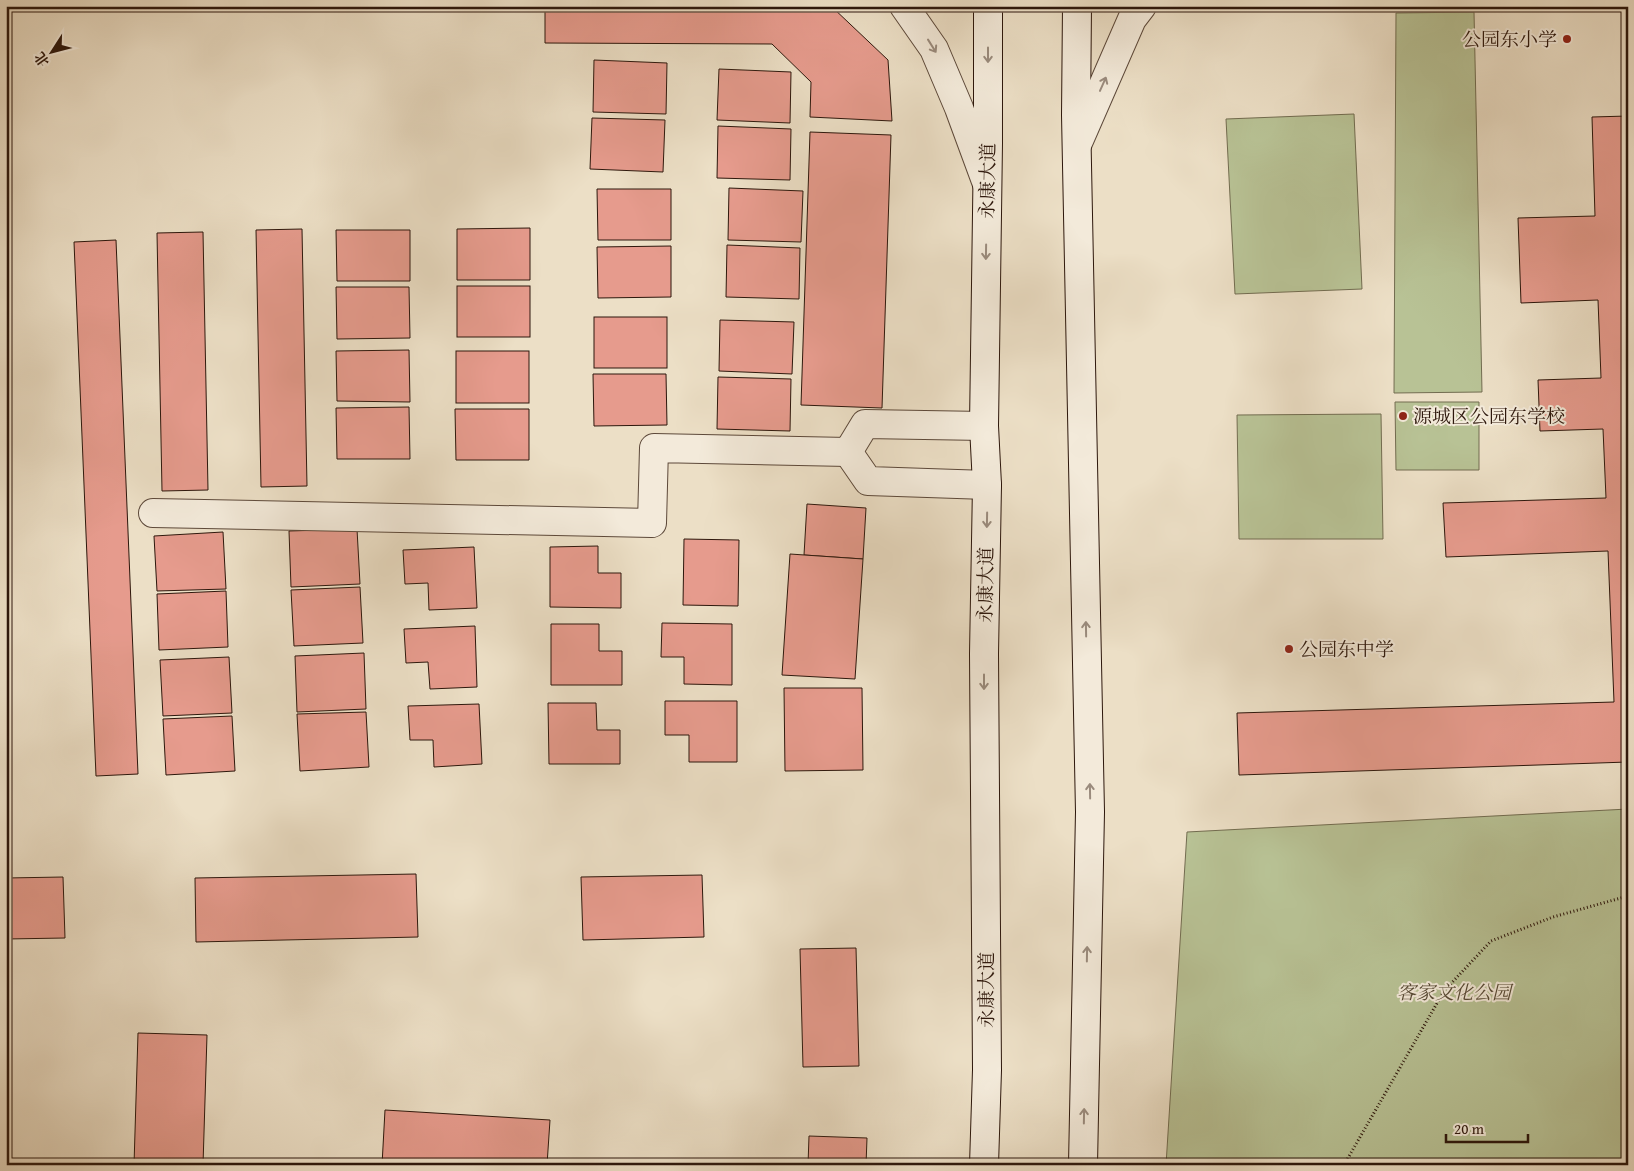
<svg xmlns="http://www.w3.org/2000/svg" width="1634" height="1171" font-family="'Gentium Book Plus','Noto Serif SC',serif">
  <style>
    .green { fill: #b8c295; stroke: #726c50 }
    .building { fill: #e69b8d; stroke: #2d170c }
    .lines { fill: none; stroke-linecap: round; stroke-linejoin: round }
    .minor-casing { stroke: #5d493a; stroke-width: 30 }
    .tertiary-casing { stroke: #5d493a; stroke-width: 30 }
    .secondary-casing { stroke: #2d170c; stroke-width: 30 }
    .path { stroke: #2d170c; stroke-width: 3; stroke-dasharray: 1 2.5; stroke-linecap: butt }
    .minor { stroke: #f3eada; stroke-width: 28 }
    .tertiary { stroke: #f3eada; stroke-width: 28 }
    .secondary { stroke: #f3eada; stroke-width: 28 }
    .oneway { stroke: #9a8b7d }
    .poi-dot { fill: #8f2418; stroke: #f3eada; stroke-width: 2 }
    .labels { text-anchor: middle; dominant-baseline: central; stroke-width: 4; stroke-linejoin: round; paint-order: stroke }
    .poi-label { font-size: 19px; fill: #2d170c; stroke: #f3eada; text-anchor: start }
    .street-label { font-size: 19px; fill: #2d170c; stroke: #f3eada }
    .park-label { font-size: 19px; font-style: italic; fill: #574a35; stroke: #f3eada }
  </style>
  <rect width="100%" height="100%" fill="#ecdfc6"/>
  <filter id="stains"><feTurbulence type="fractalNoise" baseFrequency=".004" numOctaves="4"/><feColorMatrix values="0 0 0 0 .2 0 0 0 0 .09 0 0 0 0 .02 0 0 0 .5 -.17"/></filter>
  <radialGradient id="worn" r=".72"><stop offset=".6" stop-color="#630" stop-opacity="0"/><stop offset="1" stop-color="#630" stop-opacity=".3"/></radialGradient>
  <!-- green -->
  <g class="green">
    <polygon points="1474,12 1482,392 1394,393 1396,13"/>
    <polygon points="1354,114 1362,289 1235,294 1226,119"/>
    <polygon points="1395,402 1479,402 1479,470 1396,470"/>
    <polygon points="1381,414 1383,539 1239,539 1237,415"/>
    <polygon points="1628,809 1628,1165 1166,1165 1187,832"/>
  </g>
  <!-- building -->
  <g class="building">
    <polygon points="545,6 831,6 888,60 892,121 810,117 811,82 772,44 545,43"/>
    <polygon points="594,60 667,63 666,114 593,112"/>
    <polygon points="719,69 791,72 790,123 717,120"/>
    <polygon points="1628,116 1628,762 1239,775 1237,713 1614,702 1608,551 1446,557 1443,503 1606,498 1603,429 1540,431 1538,380 1601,378 1598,300 1521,303 1518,218 1595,216 1592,117"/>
    <polygon points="592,118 665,120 663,172 590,169"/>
    <polygon points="718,126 791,129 790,180 717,178"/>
    <polygon points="810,132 891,135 882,408 801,405"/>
    <polygon points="729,188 803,191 801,242 728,240"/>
    <polygon points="597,189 671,189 671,240 598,240"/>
    <polygon points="530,228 530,280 457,280 457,229"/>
    <polygon points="302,229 307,486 261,487 256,230"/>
    <polygon points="336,230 410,230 410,281 337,281"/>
    <polygon points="203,232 208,490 162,491 157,233"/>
    <polygon points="116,240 138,774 96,776 74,242"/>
    <polygon points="727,245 800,248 799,299 726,297"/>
    <polygon points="671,246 671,297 598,298 597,247"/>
    <rect x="457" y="286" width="73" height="51"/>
    <polygon points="336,287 409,287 410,338 337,339"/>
    <rect x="594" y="317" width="73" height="51"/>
    <polygon points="720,320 794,322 792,374 719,371"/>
    <polygon points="409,350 410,402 337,401 336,351"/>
    <rect x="456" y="351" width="73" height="52"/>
    <polygon points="593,374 666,374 667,425 594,426"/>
    <polygon points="718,377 791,379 790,431 717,429"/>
    <polygon points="409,407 410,459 337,459 336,408"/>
    <polygon points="455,409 529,409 529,460 456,460"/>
    <polygon points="807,504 866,508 863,559 804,555"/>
    <polygon points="357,529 360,584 291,587 289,531"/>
    <polygon points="223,532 226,589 157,591 154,536"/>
    <polygon points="684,539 739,540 738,606 683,605"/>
    <polygon points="598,546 598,573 621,573 621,608 550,607 550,547"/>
    <polygon points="474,547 477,608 429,610 428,583 405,584 403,550"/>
    <polygon points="790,554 863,559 855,679 782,675"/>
    <polygon points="360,587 363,643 294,646 291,590"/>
    <polygon points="226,591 228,647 159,650 157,594"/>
    <polygon points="662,623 732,624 732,685 684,684 684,657 661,657"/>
    <polygon points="551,624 599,624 599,651 622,651 622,685 551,685"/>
    <polygon points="475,626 477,687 430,689 428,662 406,663 404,629"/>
    <polygon points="364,653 366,709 297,712 295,656"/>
    <polygon points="229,657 232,713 163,716 160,660"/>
    <polygon points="784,688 862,688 863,770 785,771"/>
    <polygon points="665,701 737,701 737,762 689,762 689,735 665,735"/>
    <polygon points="548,703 596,703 597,730 620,730 620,764 549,764"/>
    <polygon points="479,704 482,764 434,767 433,740 410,740 408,706"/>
    <polygon points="366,712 369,767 300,771 297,714"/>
    <polygon points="232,716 235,771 166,775 163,719"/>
    <polygon points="416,874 418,937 196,942 195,878"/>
    <polygon points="702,875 704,937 583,940 581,877"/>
    <polygon points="63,877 65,938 6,939 6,878"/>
    <polygon points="856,948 859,1066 803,1067 800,949"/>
    <polygon points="138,1033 207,1035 203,1165 134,1165"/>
    <polygon points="385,1110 550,1120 547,1165 382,1165"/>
    <polygon points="809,1136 867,1138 866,1165 808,1165"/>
  </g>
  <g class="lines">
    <defs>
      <g id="minor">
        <polyline points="848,452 868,481 987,485"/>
        <polyline points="153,513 652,523 654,448 848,452 865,424 984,426"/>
      </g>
      <g id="tertiary">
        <polyline points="904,6 934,49 959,108 987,184"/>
        <polyline points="1077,145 1132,19 1142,6"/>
      </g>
      <g id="secondary">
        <polyline points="1077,6 1076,115 1090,812 1083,1165"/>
        <polyline points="984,1165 987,1070 984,654 987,485 984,426 988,143 988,6"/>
      </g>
    </defs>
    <!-- minor casing -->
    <use href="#minor" class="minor-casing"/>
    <!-- tertiary casing -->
    <use href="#tertiary" class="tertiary-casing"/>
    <!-- secondary casing -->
    <use href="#secondary" class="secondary-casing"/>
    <!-- path -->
    <polyline class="path" points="1344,1165 1444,991 1491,941 1553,917 1628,896"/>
    <!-- minor -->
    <use href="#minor" class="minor"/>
    <!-- tertiary -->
    <use href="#tertiary" class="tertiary"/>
    <!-- secondary -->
    <use href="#secondary" class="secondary"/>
  </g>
  <!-- one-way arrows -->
  <defs><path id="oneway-shaft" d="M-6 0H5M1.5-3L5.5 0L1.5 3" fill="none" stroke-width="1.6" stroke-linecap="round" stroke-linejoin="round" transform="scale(1.25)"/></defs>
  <g class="oneway">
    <use href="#oneway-shaft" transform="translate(932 46) rotate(58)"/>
    <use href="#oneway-shaft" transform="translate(988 55) rotate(90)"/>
    <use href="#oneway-shaft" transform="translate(1103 84) rotate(-66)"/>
    <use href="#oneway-shaft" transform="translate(986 252) rotate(91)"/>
    <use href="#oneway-shaft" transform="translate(987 520) rotate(91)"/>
    <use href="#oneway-shaft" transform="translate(1086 629) rotate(-91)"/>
    <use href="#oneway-shaft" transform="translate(984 682) rotate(90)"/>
    <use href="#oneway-shaft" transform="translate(1090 791) rotate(-91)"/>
    <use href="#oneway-shaft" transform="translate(1087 954) rotate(-89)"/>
    <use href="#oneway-shaft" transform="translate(1084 1116) rotate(-89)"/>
  </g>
  <!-- markers -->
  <g class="poi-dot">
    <circle cx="1567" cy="39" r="5"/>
    <circle cx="1403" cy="416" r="5"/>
    <circle cx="1289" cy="649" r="5"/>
  </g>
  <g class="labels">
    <!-- poi labels -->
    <g class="poi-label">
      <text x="1557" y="39" text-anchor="end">公园东小学</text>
      <text x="1413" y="416">源城区公园东学校</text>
      <text x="1299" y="649">公园东中学</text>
    </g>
    <!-- street labels -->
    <g class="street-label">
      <text transform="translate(987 181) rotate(-89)">永康大道</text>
      <text transform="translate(985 585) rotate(-89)">永康大道</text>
      <text transform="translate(986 990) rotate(-90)">永康大道</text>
    </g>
    <!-- park labels -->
    <g class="park-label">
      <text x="1454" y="992">客家文化公园</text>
    </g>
  </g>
  <!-- margin -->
  <rect width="1634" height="1171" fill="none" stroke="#ecdfc6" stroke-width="25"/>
  <rect x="8" y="8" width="1619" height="1156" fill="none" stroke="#2d170c" stroke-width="2.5"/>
  <rect x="12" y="12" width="1609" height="1146" fill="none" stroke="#2d170c"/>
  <!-- north arrow -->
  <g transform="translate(52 52) rotate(234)" stroke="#f3eada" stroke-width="4" paint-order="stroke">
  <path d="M0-4L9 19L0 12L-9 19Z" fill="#2d170c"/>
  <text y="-8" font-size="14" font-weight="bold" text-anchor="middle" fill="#2d170c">北</text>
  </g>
  <!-- scale -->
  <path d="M1446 1134v8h82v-8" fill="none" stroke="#2d170c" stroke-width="2.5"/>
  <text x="1454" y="1134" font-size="15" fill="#2d170c" stroke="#f3eada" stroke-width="4" paint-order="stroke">20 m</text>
  <rect width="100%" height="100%" filter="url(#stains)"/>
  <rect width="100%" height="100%" fill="url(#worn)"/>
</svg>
